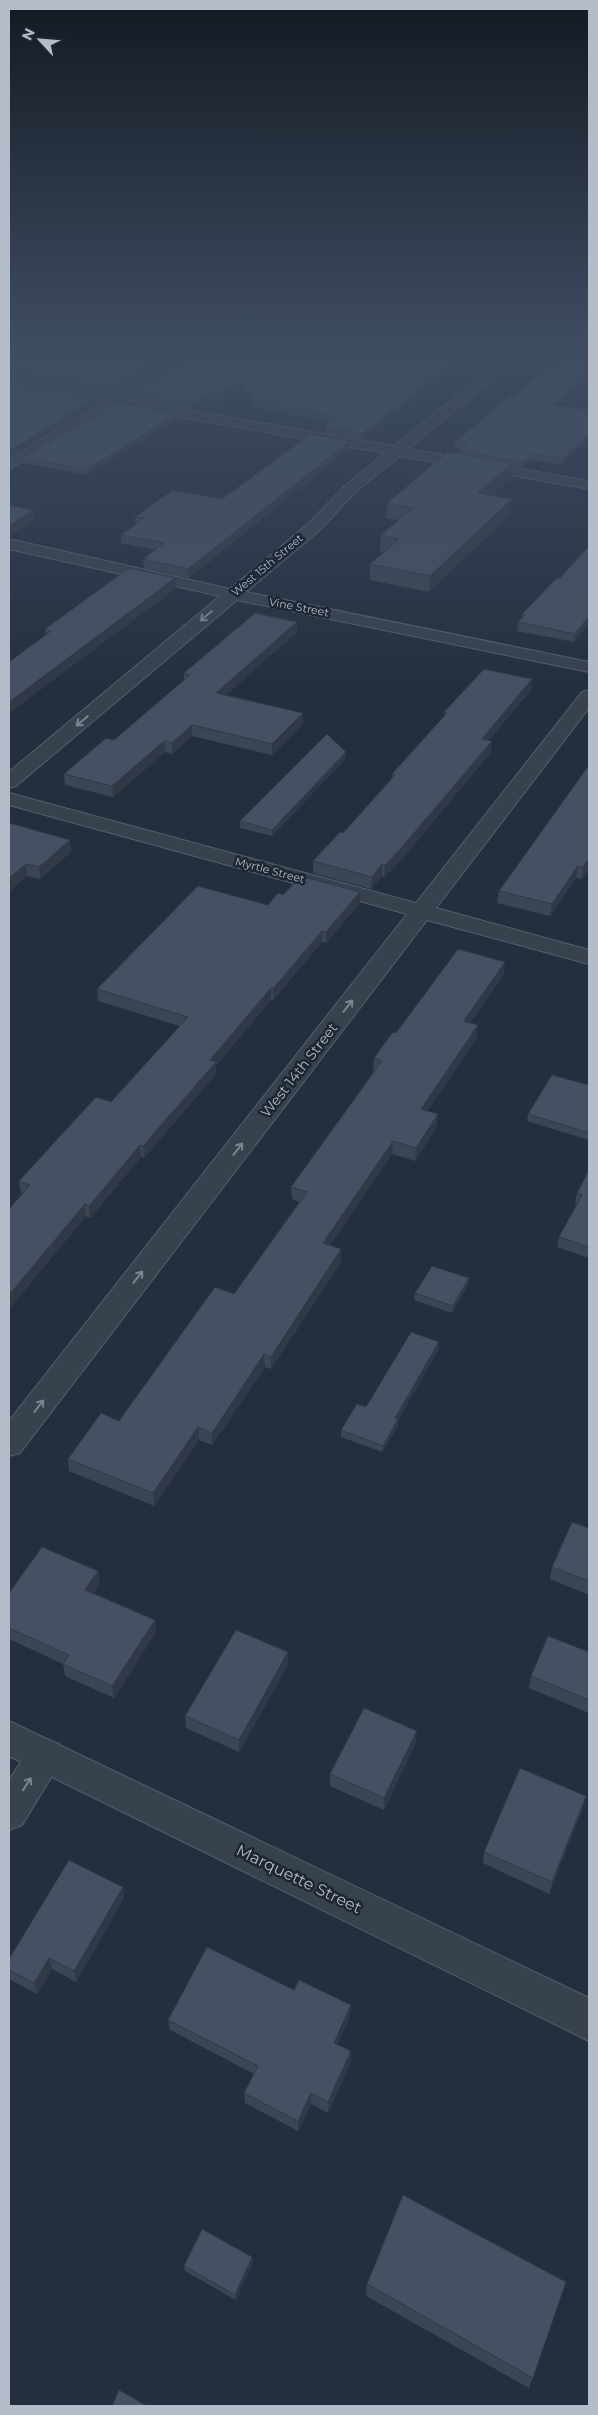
<svg xmlns="http://www.w3.org/2000/svg" width="598" height="2415" font-family="Montserrat,sans-serif">
  <style>
    .lines { fill: none; stroke-linecap: round; stroke-linejoin: round }
    .minor-casing { stroke: #565f6c; stroke-width: 2 }
    .tertiary-casing { stroke: #565f6c; stroke-width: 2 }
    .minor { fill: #38414e; fill-rule: evenodd }
    .tertiary { fill: #38414e; fill-rule: evenodd }
    .wall { fill: #3b4654 }
    .shaded-wall { fill: #303945 }
    .building { fill: #455162; stroke: #303945 }
    .oneway { stroke: #7c8592 }
    .labels { text-anchor: middle; dominant-baseline: central; stroke-width: 5; stroke-linejoin: round; paint-order: stroke }
    .far-street-label { font-size: 11px; fill: #b4bcc9; stroke: #1d2633 }
    .street-label { font-size: 14px; fill: #b4bcc9; stroke: #1d2633 }
    .near-street-label { font-size: 16px; fill: #b4bcc9; stroke: #1d2633 }
  </style>
  <rect width="100%" height="100%" fill="#242f3e"/>
  <g class="lines">
    <defs>
      <g id="minor">
        <polygon points="195,348 210,348 127,400 394,446 517,348 530,348 408,449 589,481 589,489 400,456 355,492 321,529 246,592 589,662 589,672 237,600 16,786 9,788 9,772 220,596 9,549 9,539 230,589 309,523 345,486 385,453 117,406 9,469 9,459 102,403 9,387 9,379 113,397"/>
        <polygon points="589,690 589,708 436,908 589,950 589,964 427,920 20,1453 9,1456 9,1421 407,914 9,805 9,793 416,903 582,692"/>
        <polygon points="46,1739 59,1744 64,1756 22,1825 9,1830 9,1780 33,1744"/>
      </g>
      <polygon id="tertiary" points="9,1721 589,1998 589,2041 9,1756"/>
    </defs>
    <!-- minor casing -->
    <use href="#minor" class="minor-casing"/>
    <!-- tertiary casing -->
    <use href="#tertiary" class="tertiary-casing"/>
    <!-- minor -->
    <use href="#minor" class="minor"/>
    <!-- tertiary -->
    <use href="#tertiary" class="tertiary"/>
  </g>
  <!-- wall -->
  <g class="wall">
    <polygon points="9,348 192,348 113,395 9,378"/>
    <polygon points="205,348 479,348 363,439 325,432 325,426 330,422 255,408 241,387 218,401 205,401 192,409 132,399 132,393"/>
    <polygon points="589,348 589,377 558,406 589,410 562,465 531,460 523,467 513,466 512,477 491,496 510,515 429,592 370,580 370,564 385,552 380,551 381,535 398,520 386,518 387,503 459,453 459,451 462,449 455,448 455,442 514,396"/>
    <polygon points="177,418 87,475 23,463 22,458"/>
    <polygon points="350,441 349,449 189,578 144,568 143,559 156,550 121,543 121,535 135,524 135,517 222,499"/>
    <polygon points="589,546 574,642 517,631 518,622 521,619 522,614 560,578"/>
    <polygon points="175,578 176,588 9,713 9,662 46,635 45,629"/>
    <polygon points="297,632 226,695 303,713 303,724 272,755 192,736 172,754 165,752 113,797 65,785 64,774 114,740 184,680 184,673"/>
    <polygon points="532,679 531,690 489,740 492,741 491,752 403,858 384,877 382,876 371,889 313,873 313,861 343,833 392,778 392,774 444,716 444,712"/>
    <polygon points="346,758 272,836 240,828 240,821"/>
    <polygon points="589,765 589,868 582,879 576,878 550,916 497,903 499,891"/>
    <polygon points="9,823 70,840 71,852 40,879 27,876"/>
    <polygon points="283,895 360,903 326,943 322,942 273,1000 271,1000 216,1066 216,1074 144,1158 141,1157 90,1218 86,1216 9,1309 9,1209 23,1194 21,1193 19,1181 111,1102 180,1026 98,1001 97,989 268,905"/>
    <polygon points="504,974 470,1023 477,1038 427,1111 437,1127 415,1161 392,1154 330,1245 341,1262 271,1369 265,1367 212,1445 199,1440 154,1506 69,1471 68,1459 119,1421 234,1294 299,1202 292,1199 291,1187 374,1071 373,1071 374,1058 396,1033"/>
    <polygon points="589,1085 589,1140 527,1121 528,1114"/>
    <polygon points="589,1170 589,1258 557,1247 559,1237 577,1204 575,1203 577,1193"/>
    <polygon points="468,1285 452,1313 414,1300 415,1293"/>
    <polygon points="439,1349 398,1420 398,1426 382,1452 341,1437 341,1430 366,1407"/>
    <polygon points="589,1528 589,1595 550,1579 552,1567"/>
    <polygon points="98,1571 100,1584 93,1593 155,1620 156,1632 114,1698 65,1676 63,1664 9,1639 9,1593"/>
    <polygon points="288,1652 288,1665 239,1752 186,1728 185,1716"/>
    <polygon points="589,1652 589,1713 529,1688 531,1676"/>
    <polygon points="416,1743 384,1810 330,1786 330,1774"/>
    <polygon points="586,1796 583,1808 549,1894 483,1863 484,1852"/>
    <polygon points="123,1887 124,1898 76,1982 52,1969 37,1994 9,1979 9,1959"/>
    <polygon points="294,1990 350,2016 337,2044 351,2062 328,2113 311,2104 298,2131 245,2103 244,2093 254,2074 170,2030 168,2020"/>
    <polygon points="252,2257 253,2262 236,2300 185,2271 184,2266"/>
    <polygon points="566,2282 529,2388 366,2296 367,2284"/>
  </g>
  <!-- shaded-wall -->
  <g class="shaded-wall">
    <polygon points="182,348 192,348 113,395 112,389"/>
    <polygon points="473,348 479,348 363,439 363,433"/>
    <polygon points="589,373 589,377 553,410 553,405"/>
    <polygon points="241,381 241,387 218,401 218,396"/>
    <polygon points="205,395 205,401 192,409 192,404"/>
    <polygon points="96,398 97,404 9,457 9,451"/>
    <polygon points="177,414 177,418 87,475 86,470"/>
    <polygon points="589,434 589,439 562,465 563,459"/>
    <polygon points="350,441 349,449 189,578 188,569"/>
    <polygon points="532,454 531,460 523,467 523,462"/>
    <polygon points="513,463 512,477 477,508 478,493"/>
    <polygon points="512,499 510,515 429,592 430,576"/>
    <polygon points="34,510 35,519 9,536 9,526"/>
    <polygon points="175,578 176,588 9,713 9,702"/>
    <polygon points="589,616 589,624 574,642 575,634"/>
    <polygon points="297,622 297,632 216,704 216,693"/>
    <polygon points="532,679 531,690 481,750 482,739"/>
    <polygon points="303,713 303,724 272,755 272,744"/>
    <polygon points="192,725 192,736 172,754 172,743"/>
    <polygon points="164,741 165,752 113,797 112,786"/>
    <polygon points="492,741 491,752 403,858 384,877 385,865"/>
    <polygon points="346,752 346,758 272,836 272,830"/>
    <polygon points="70,840 71,852 40,879 39,867"/>
    <polygon points="589,859 589,868 582,879 583,867"/>
    <polygon points="26,864 27,876 9,892 9,878"/>
    <polygon points="382,864 382,876 371,889 372,877"/>
    <polygon points="578,866 576,878 550,916 552,904"/>
    <polygon points="360,892 360,903 326,943 326,932"/>
    <polygon points="322,931 322,942 273,1000 273,989"/>
    <polygon points="505,962 504,974 463,1034 464,1021"/>
    <polygon points="271,988 271,1000 216,1066 216,1074 144,1158 143,1146 210,1060"/>
    <polygon points="478,1025 477,1038 420,1122 421,1109"/>
    <polygon points="438,1114 437,1127 415,1161 416,1148"/>
    <polygon points="393,1141 392,1154 323,1256 323,1243"/>
    <polygon points="140,1145 141,1157 90,1218 89,1206"/>
    <polygon points="85,1204 86,1216 9,1309 9,1295"/>
    <polygon points="341,1249 341,1262 271,1369 271,1357"/>
    <polygon points="469,1278 468,1285 452,1313 453,1306"/>
    <polygon points="439,1342 439,1349 398,1420 398,1426 382,1452 383,1446 395,1418"/>
    <polygon points="264,1354 265,1367 212,1445 212,1433"/>
    <polygon points="198,1427 199,1440 154,1506 153,1493"/>
    <polygon points="98,1571 100,1584 87,1602 85,1590"/>
    <polygon points="155,1620 156,1632 114,1698 112,1686"/>
    <polygon points="288,1652 288,1665 239,1752 239,1740"/>
    <polygon points="417,1731 416,1743 384,1810 384,1798"/>
    <polygon points="586,1796 583,1808 549,1894 552,1882"/>
    <polygon points="123,1887 124,1898 76,1982 74,1971"/>
    <polygon points="49,1958 52,1969 37,1994 34,1983"/>
    <polygon points="351,2005 350,2016 334,2053 334,2043"/>
    <polygon points="351,2051 351,2062 328,2113 328,2102"/>
    <polygon points="311,2093 311,2104 298,2131 298,2121"/>
    <polygon points="252,2257 253,2262 236,2300 235,2295"/>
  </g>
  <!-- building -->
  <g class="building">
    <polygon points="9,348 182,348 112,389 9,372"/>
    <polygon points="205,348 473,348 363,433 325,426 336,418 331,416 255,402 241,381 218,396 205,395 192,404 132,393"/>
    <polygon points="569,348 589,348 589,373 553,405 589,410 589,434 563,459 532,454 523,462 459,451 467,444 455,442 511,395 514,396"/>
    <polygon points="9,383 96,398 9,451"/>
    <polygon points="117,403 177,414 86,470 22,458"/>
    <polygon points="311,434 350,441 188,569 143,559 164,543 121,535 144,518 135,517 173,490 222,499"/>
    <polygon points="448,452 513,463 478,493 512,499 430,576 370,564 399,539 381,535 413,508 387,503"/>
    <polygon points="9,505 34,510 9,526"/>
    <polygon points="589,546 589,616 575,634 518,622 525,615 522,614 557,578 560,578"/>
    <polygon points="129,568 175,578 9,702 9,662 51,631 45,629"/>
    <polygon points="255,613 297,622 216,693 303,713 272,744 192,725 172,743 164,741 112,786 64,774 106,738 114,740 190,675 184,673"/>
    <polygon points="484,669 532,679 482,739 492,741 403,846 385,865 382,864 372,877 313,861 340,832 343,833 395,775 392,774 447,713 444,712"/>
    <polygon points="327,734 346,752 272,830 240,821"/>
    <polygon points="589,765 589,859 583,867 578,866 552,904 499,891"/>
    <polygon points="9,823 70,840 39,867 26,864 9,878"/>
    <polygon points="301,876 360,892 326,932 322,931 273,989 271,988 210,1060 216,1062 143,1146 140,1145 89,1206 85,1204 9,1295 9,1209 30,1185 19,1181 96,1097 111,1102 188,1017 97,989 198,886 268,905 278,893 283,895"/>
    <polygon points="458,949 505,962 464,1021 478,1025 421,1109 438,1114 416,1148 393,1141 323,1243 341,1249 271,1357 264,1354 212,1433 198,1427 153,1493 68,1459 101,1413 119,1421 215,1287 234,1294 307,1192 291,1187 382,1061 374,1058 393,1032 396,1033"/>
    <polygon points="552,1075 589,1085 589,1133 528,1114"/>
    <polygon points="589,1170 589,1247 559,1237 582,1195 577,1193"/>
    <polygon points="432,1266 469,1278 453,1306 415,1293"/>
    <polygon points="411,1332 439,1342 395,1418 398,1419 383,1446 341,1430 357,1404 366,1407"/>
    <polygon points="572,1522 589,1528 589,1581 552,1567"/>
    <polygon points="42,1547 98,1571 85,1590 155,1620 112,1686 63,1664 69,1655 9,1628 9,1593"/>
    <polygon points="236,1630 288,1652 239,1740 185,1716"/>
    <polygon points="548,1636 589,1652 589,1700 531,1676"/>
    <polygon points="364,1708 417,1731 384,1798 330,1774"/>
    <polygon points="520,1768 586,1796 552,1882 484,1852"/>
    <polygon points="69,1860 123,1887 74,1971 49,1958 34,1983 9,1970 9,1959"/>
    <polygon points="207,1947 294,1990 299,1980 351,2005 334,2043 351,2051 328,2102 311,2093 298,2121 244,2093 258,2066 168,2020"/>
    <polygon points="403,2195 566,2282 533,2378 367,2284"/>
    <polygon points="202,2229 252,2257 235,2295 184,2266"/>
    <polygon points="119,2390 147,2406 112,2406"/>
  </g>
  <!-- one-way arrows -->
  <defs><path id="oneway-shaft" d="M-6 0H5M1.5-3L5.5 0L1.5 3" fill="none" stroke-width="1.6" stroke-linecap="round" stroke-linejoin="round" transform="scale(1.25)"/></defs>
  <g class="oneway">
    <use href="#oneway-shaft" transform="translate(206 616) rotate(140)"/>
    <use href="#oneway-shaft" transform="translate(82 721) rotate(140)"/>
    <use href="#oneway-shaft" transform="translate(348 1006) rotate(-52)"/>
    <use href="#oneway-shaft" transform="translate(238 1149) rotate(-52)"/>
    <use href="#oneway-shaft" transform="translate(138 1277) rotate(-52)"/>
    <use href="#oneway-shaft" transform="translate(39 1406) rotate(-52)"/>
    <use href="#oneway-shaft" transform="translate(27 1784) rotate(-57)"/>
  </g>
  <!-- sky -->
  <linearGradient id="sky" x2="0" y2="1"><stop stop-color="#141a22"/><stop offset="0.51" stop-color="#3f4d63"/><stop offset="1" stop-color="#3f4d63" stop-opacity="0"/></linearGradient>
  <rect width="598" height="686" fill="url(#sky)"/>
  <g class="labels">
    <!-- far-street labels -->
    <g class="far-street-label">
      <text transform="translate(267 565) rotate(-40)">West 15th Street</text>
      <text transform="translate(299 607) rotate(11)">Vine Street</text>
      <text transform="translate(270 870) rotate(15)">Myrtle Street</text>
    </g>
    <!-- street labels -->
    <g class="street-label">
      <text transform="translate(299 1070) rotate(-52)">West 14th Street</text>
    </g>
    <!-- near-street labels -->
    <g class="near-street-label">
      <text transform="translate(299 1879) rotate(26)">Marquette Street</text>
    </g>
  </g>
  <!-- border -->
  <rect width="598" height="2415" fill="none" stroke="#b4bcc9" stroke-width="20"/>
  <!-- north arrow -->
  <g transform="translate(40 40) rotate(296)" stroke="#1d2633" stroke-width="4" paint-order="stroke">
  <path d="M0-4L9 19L0 12L-9 19Z" fill="#b4bcc9"/>
  <text y="-8" font-size="14" font-weight="bold" text-anchor="middle" fill="#b4bcc9">N</text>
  </g>
</svg>
